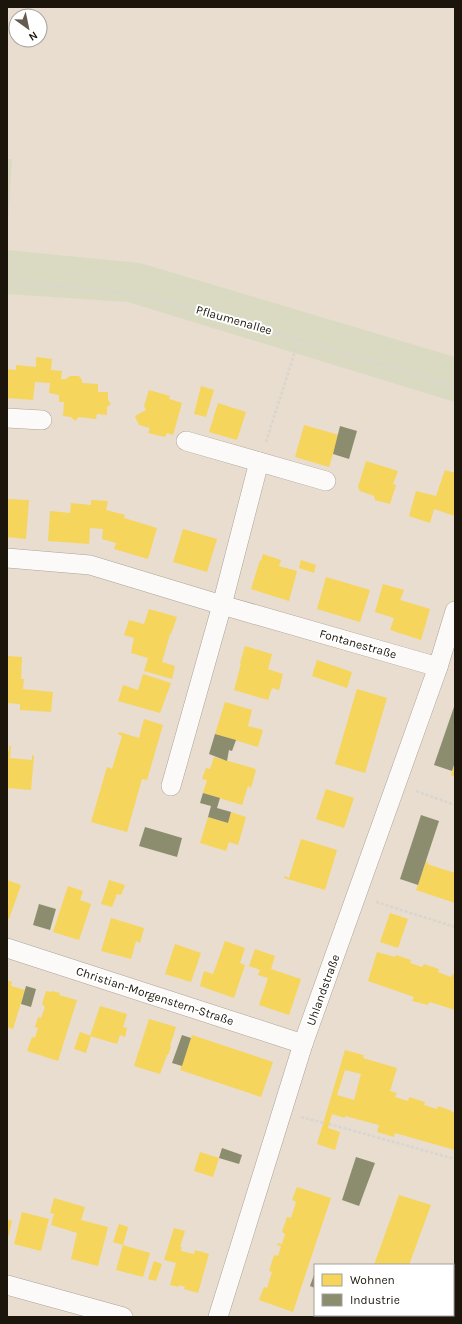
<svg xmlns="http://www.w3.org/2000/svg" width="462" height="1324" font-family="Karla,sans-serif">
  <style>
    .green { fill: #dadac2 }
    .homes { fill: #f6d55c; fill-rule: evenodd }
    .industry { fill: #8c8c6e }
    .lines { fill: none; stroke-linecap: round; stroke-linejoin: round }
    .minor-casing { stroke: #aca398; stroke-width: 20 }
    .path { stroke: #d9d5d1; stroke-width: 2.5; stroke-dasharray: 3 2; stroke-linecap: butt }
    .minor { stroke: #fcfaf8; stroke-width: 19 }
    .labels { text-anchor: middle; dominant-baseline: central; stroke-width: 4; stroke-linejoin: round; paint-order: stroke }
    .street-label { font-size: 12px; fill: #1c150b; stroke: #fff }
  </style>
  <rect width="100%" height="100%" fill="#e8ddce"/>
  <!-- green -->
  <g class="green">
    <polygon points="7,159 12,159 7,235"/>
    <polygon points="7,250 140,263 455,357 455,402 128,302 7,294"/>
  </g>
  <!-- homes -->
  <g class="homes">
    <polygon points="36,357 52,359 51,370 62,371 61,379 66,379 70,376 79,376 82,380 82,383 98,384 98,392 108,392 108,400 111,404 107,407 107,415 97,414 96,419 79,417 75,421 71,417 63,416 64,402 59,402 59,395 49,393 50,383 35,382 33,400 7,398 7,369 16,370 16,365 36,367"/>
    <polygon points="201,386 214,390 206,417 194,414"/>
    <polygon points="149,390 170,396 169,399 182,403 173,435 167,433 165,437 148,433 150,428 139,425 135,416 146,410 144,406"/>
    <polygon points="218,403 246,412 237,440 209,432"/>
    <polygon points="304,425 339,435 329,467 295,457"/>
    <polygon points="366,461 398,471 393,484 396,485 390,504 375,500 374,496 360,491 358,487"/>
    <polygon points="445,470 455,473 455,516 434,509 430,523 409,516 416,491 436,496"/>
    <polygon points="7,499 29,500 26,539 7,537"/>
    <polygon points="91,500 108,501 106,510 125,515 124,518 157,528 148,559 114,549 116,543 102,539 103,529 90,528 89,544 48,541 50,511 70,513 71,503 91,505"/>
    <polygon points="183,529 217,539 207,572 173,562"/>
    <polygon points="263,554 281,560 279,566 297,571 289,601 251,589 260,560 261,561"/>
    <polygon points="301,560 316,565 314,573 299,568"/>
    <polygon points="326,577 370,590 360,622 317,609"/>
    <polygon points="383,584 404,590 400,600 430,609 421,640 390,630 394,618 375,612"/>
    <polygon points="149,609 177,617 171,634 170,634 162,662 175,666 172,679 144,671 148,658 131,653 134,638 124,635 129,620 144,624"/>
    <polygon points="245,646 272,654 268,669 283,674 279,690 272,688 268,700 234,690 241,664 240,663"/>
    <polygon points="7,656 22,657 21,679 24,679 23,689 53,692 51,712 20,710 20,704 7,703"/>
    <polygon points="317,660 352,672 347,688 312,676"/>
    <polygon points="143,674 171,683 160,713 118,701 123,685 138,690"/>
    <polygon points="357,689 387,698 365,773 335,764"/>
    <polygon points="225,702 252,710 248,726 263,730 258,747 215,734"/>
    <polygon points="144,719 163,725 147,780 142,779 127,832 91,822 107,767 112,769 122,736 118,734 119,732 139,738"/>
    <polygon points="9,746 11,746 10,758 32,760 32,755 34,756 31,790 7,788 7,751 9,751"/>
    <polygon points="214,757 253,768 256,770 251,788 248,786 242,805 203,793 207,780 202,779 206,768 210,769"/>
    <polygon points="455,763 455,777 451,775"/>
    <polygon points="326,789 354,798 344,828 316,819"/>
    <polygon points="231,812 246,817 238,845 229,842 226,851 200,843 208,817 228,823"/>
    <polygon points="301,839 337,850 325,890 284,878 285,876 289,878"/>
    <polygon points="426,861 428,862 427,864 455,873 455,903 416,890"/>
    <polygon points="7,880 21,885 9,919 7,918"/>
    <polygon points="109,880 125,885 121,895 117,894 112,907 101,904"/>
    <polygon points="68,886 83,891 80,900 91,904 79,940 53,932"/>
    <polygon points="390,913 408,919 398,948 380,942"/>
    <polygon points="111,918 144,928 140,943 136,941 131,959 101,951"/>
    <polygon points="225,941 245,948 240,963 245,965 234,998 200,986 204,971 213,974"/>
    <polygon points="175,944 201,953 191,982 165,974"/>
    <polygon points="255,949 275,956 271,969 301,979 289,1015 259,1005 268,978 258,975 260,970 249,966"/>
    <polygon points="377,952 395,957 396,955 411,960 410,963 422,967 424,964 439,969 438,972 451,977 453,974 455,974 455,1010 430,1002 428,1005 412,1001 414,997 368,981"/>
    <polygon points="7,980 12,982 11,986 25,990 13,1029 7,1027"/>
    <polygon points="46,991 51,992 52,991 60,993 59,995 77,1000 58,1061 27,1051 32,1037 35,1038 38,1028 35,1027 38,1017 41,1018 45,1007 42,1004"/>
    <polygon points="100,1006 127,1014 123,1027 127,1028 125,1037 120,1035 117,1044 90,1036"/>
    <polygon points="149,1019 176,1027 170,1046 171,1047 168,1055 167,1055 160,1074 134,1066"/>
    <polygon points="80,1032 91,1036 86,1053 74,1049"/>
    <polygon points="192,1035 273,1062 261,1097 180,1070"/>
    <path d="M345 1050 363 1055H364L363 1058 397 1068 390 1091 397 1093 395 1097 408 1101 409 1097 425 1102 424 1105 437 1109 438 1106 452 1111V1112L455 1113V1150L395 1133 394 1137 377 1132 379 1125 345 1116V1118L332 1114 328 1128 340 1132 335 1150 317 1144ZM345 1070 361 1074 354 1100 337 1095Z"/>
    <polygon points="200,1152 219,1158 213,1177 194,1171"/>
    <polygon points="297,1187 331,1198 293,1312 259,1300 264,1287 267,1288 272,1272 269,1271 274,1255 278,1256 281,1246 277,1245 278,1243 282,1244 285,1234 282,1232 287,1217 291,1218 296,1202 292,1200"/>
    <polygon points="399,1195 431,1205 409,1265 374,1265"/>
    <polygon points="54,1198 85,1207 81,1220 108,1227 98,1266 71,1259 77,1233 51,1225 54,1214 50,1213"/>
    <polygon points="22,1212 49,1219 41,1251 14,1244"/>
    <polygon points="7,1219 12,1221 8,1238 7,1238"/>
    <polygon points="119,1224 128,1227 123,1245 113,1242"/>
    <polygon points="174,1228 185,1231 180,1247 182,1247 181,1251 194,1254 195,1250 209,1254 198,1293 184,1289 185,1287 179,1285 179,1287 170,1285 176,1263 164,1260"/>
    <polygon points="123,1245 150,1253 143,1277 116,1270"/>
    <polygon points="154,1261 162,1264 156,1281 148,1279"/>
  </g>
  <!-- industry -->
  <g class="industry">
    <polygon points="340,426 357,431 349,459 333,454"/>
    <polygon points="455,704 455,762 452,771 434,765"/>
    <polygon points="215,734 236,740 232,751 229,750 227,761 209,754"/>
    <polygon points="203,793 220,798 217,808 231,812 228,823 208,817 211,806 200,803"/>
    <polygon points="421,815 439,821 418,885 400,879"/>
    <polygon points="145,827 182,838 177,857 139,846"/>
    <polygon points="39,904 56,909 50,930 33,925"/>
    <polygon points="26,986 36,989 31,1007 21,1004"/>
    <polygon points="182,1035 191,1038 182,1066 172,1063"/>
    <polygon points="222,1148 242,1155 239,1164 219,1158"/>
    <polygon points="356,1157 375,1163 359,1206 342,1200"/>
    <polygon points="315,1272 315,1288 310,1286"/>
    <polygon points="453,1295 455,1295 455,1306 453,1311"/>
  </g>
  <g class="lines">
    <defs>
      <g id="minor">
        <polyline points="7,418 42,420"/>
        <polyline points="186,441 326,481"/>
        <polyline points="7,558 90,565 222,605 438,667"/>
        <polyline points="171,786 222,605 259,462"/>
        <polyline points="7,948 303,1044"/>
        <polyline points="7,1285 123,1317"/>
        <polyline points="218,1317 303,1044 438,667 455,611"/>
      </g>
    </defs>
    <!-- minor casing -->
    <use href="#minor" class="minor-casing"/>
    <!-- path -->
    <g class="path">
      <polyline points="7,282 121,292 165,301 455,386"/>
      <polyline points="266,442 299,339"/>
      <polyline points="416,791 455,805"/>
      <polyline points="376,902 455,927"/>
      <polyline points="301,1117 324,1123"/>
      <polyline points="329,1124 455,1159"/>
    </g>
    <!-- minor -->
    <use href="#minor" class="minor"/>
  </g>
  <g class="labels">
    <!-- street labels -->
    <g class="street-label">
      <text transform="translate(234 320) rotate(16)">Pflaumenallee</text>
      <text transform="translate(358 644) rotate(16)">Fontanestraße</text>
      <text transform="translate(323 990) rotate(-70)">Uhlandstraße</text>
      <text transform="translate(155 996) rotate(18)">Christian-Morgenstern-Straße</text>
    </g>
  </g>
  <!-- border -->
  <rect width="462" height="1324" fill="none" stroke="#1c150b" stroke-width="16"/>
  <!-- legend -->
  <rect x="314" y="1264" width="140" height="52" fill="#ffffff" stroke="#a4a19d"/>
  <rect x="322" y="1274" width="20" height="12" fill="#f6d55c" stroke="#a4a19d"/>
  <text x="350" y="1284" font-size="12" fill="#1c150b">Wohnen</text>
  <rect x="322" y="1294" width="20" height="12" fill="#8c8c6e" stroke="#a4a19d"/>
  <text x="350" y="1304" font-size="12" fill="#1c150b">Industrie</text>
  <!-- north arrow -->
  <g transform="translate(28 28) rotate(147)"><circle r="19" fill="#ffffff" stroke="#a4a19d"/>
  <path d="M0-3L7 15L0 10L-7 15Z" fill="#635b4f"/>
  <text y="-6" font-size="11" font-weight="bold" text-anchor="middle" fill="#1c150b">N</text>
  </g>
</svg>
